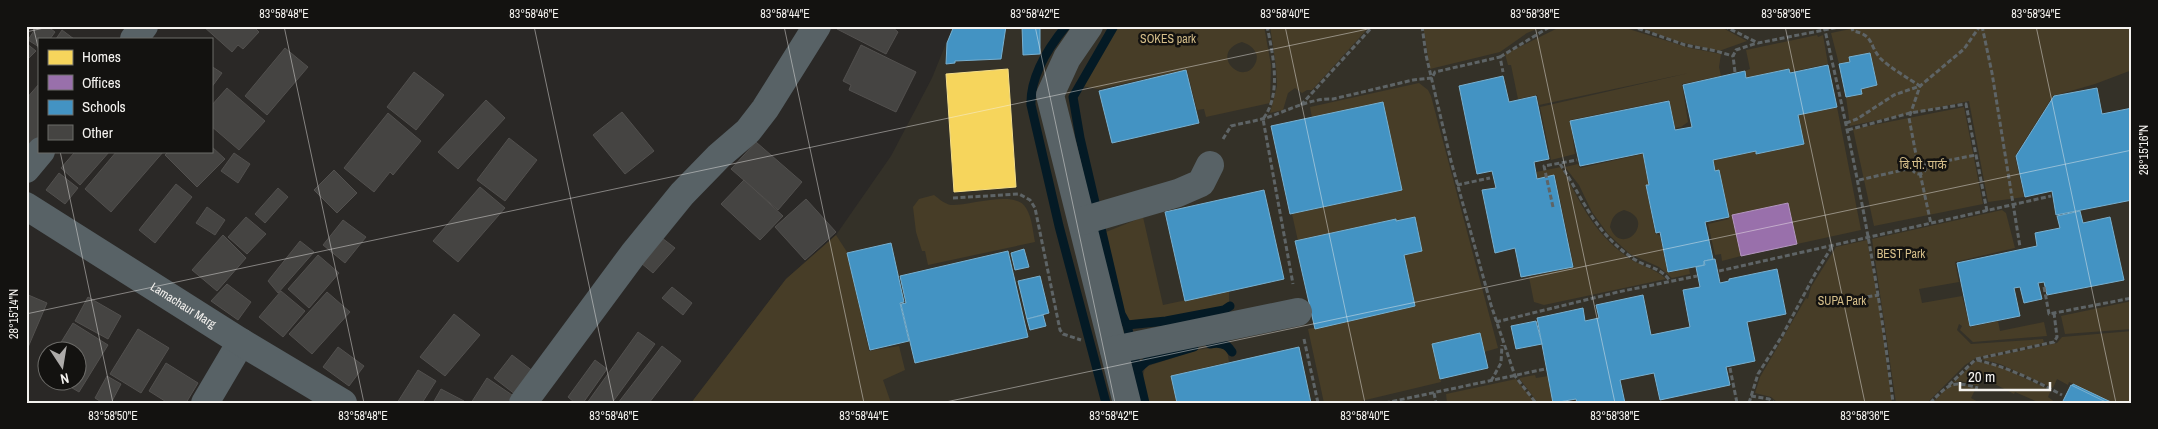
<svg xmlns="http://www.w3.org/2000/svg" width="2158" height="429" font-family="'Archivo Narrow','Noto Sans Devanagari',sans-serif">
  <style>
    .built { fill: #343128 }
    .green { fill: #473d27; fill-rule: evenodd }
    .homes { fill: #f6d55c; stroke: #f5de88 }
    .offices { fill: #9970ab; stroke: #b497bf }
    .schools { fill: #4393c3; stroke: #78b0d0 }
    .lines { fill: none; stroke-linecap: round; stroke-linejoin: round }
    .stream { stroke: #041a25; stroke-width: 9 }
    .building { fill: #454442; stroke: #52504e }
    .path { stroke: #5e6466; stroke-width: 3; stroke-dasharray: 5 2.5; stroke-linecap: butt }
    .minor { stroke: #586266; stroke-width: 28 }
    .major { stroke: #586266; stroke-width: 28 }
    .ticks { fill: none; stroke: #f4f2ef; stroke-width: 1; stroke-opacity: 0.45 }
    .labels { text-anchor: middle; dominant-baseline: central; stroke-width: 5; stroke-linejoin: round; paint-order: stroke }
    .park-label { font-size: 12px; fill: #d6bf8a; stroke: #131210 }
    .street-label { font-size: 12px; fill: #f4f2ef; stroke: #131210 }
    .neatline { fill: none; stroke: #f4f2ef; stroke-width: 2 }
    .ticks-label { font-size: 12px; text-anchor: middle; fill: #f4f2ef }
  </style>
  <rect width="100%" height="100%" fill="#2a2826"/>
  <!-- built -->
  <polygon class="built" points="953,26 2132,26 2132,403 691,403 786,279 836,235 891,156 932,78"/>
  <!-- green -->
  <g class="green">
    <path d="M1118 26H1264L1271 65 1270 103 1206 117 1204 109 1197 110 1187 70 1098 89 1082 86ZM1242 42C1252 45 1262 54 1254 66 1240 86 1209 52 1242 42Z"/>
    <polygon points="1270,26 1370,26 1312,90 1307,90 1302,93 1295,88 1288,93 1283,110 1270,113 1277,86 1276,67"/>
    <polygon points="1423,26 1544,26 1527,33 1500,52 1430,69"/>
    <polygon points="1562,26 1619,26 1690,48 1721,54 1719,67 1721,76 1682,84 1688,122 1681,127 1675,128 1669,100 1570,120 1575,154 1551,160 1540,107 1689,73 1539,105 1537,95 1518,99 1511,65 1508,65 1505,54"/>
    <polygon points="1637,26 1719,26 1747,41 1719,51 1676,41"/>
    <polygon points="1865,26 2122,26 2132,30 2132,70 2095,84 2053,96 2015,156 2024,197 1988,202 1969,101 1850,126 1846,97 1862,94 1861,89 1877,85 1870,53 1849,57 1850,62 1839,64 1831,33"/>
    <polygon points="1817,35 1818,37 1823,35 1828,64 1790,72 1789,69 1747,78 1745,71 1750,69 1746,50"/>
    <polygon points="1419,83 1428,90 1431,96 1498,348 1484,352 1480,333 1433,344 1441,382 1353,403 1324,403 1308,329 1415,306 1404,255 1422,250 1415,217 1396,221 1395,219 1298,241 1292,214 1402,190 1383,102 1312,118 1310,107"/>
    <polygon points="1837,107 1861,230 1797,244 1788,203 1733,215 1741,256 1722,261 1721,254 1715,255 1708,224 1729,219 1719,171 1715,171 1713,160 1756,151 1757,154 1804,144 1798,115"/>
    <polygon points="1964,107 1983,204 1874,226 1853,129"/>
    <path d="M1643 154 1649 185 1646 186 1655 233 1660 236 1668 273 1689 268 1690 274 1672 278 1659 267 1630 254 1608 234 1592 212 1579 185 1565 167 1578 164 1580 168ZM1624 210C1658 219 1622 259 1610 227 1612 217 1615 213 1624 210Z"/>
    <path d="M1561 167C1581 203 1592 231 1626 256 1639 266 1655 268 1666 279L1544 305 1534 302 1529 277 1574 267 1555 175 1538 179 1536 172Z"/>
    <path d="M934 195C939 199 945 204 951 205 968 206 1016 189 1026 208 1032 217 1033 232 1035 242L928 265 925 251H922L916 232 913 207 919 199Z"/>
    <polygon points="2002,210 2006,213 2015,248 1955,262 1959,282 1919,289 1922,303 1962,296 1970,327 1998,321 2000,331 2044,322 2047,336 1973,342 1960,330 1962,326 1959,324 1957,330 1971,344 2043,339 2044,343 1976,358 1965,365 1927,403 1896,403 1872,239"/>
    <path d="M1143 217 1163 305 1229 291V305C1213 316 1148 321 1127 323L1106 232Z"/>
    <polygon points="836,235 847,252 869,351 899,346 905,370 883,380 891,403 691,403 786,279"/>
    <polygon points="1867,240 1877,294 1875,294 1878,295 1892,403 1778,403 1771,397 1755,393 1760,377 1806,298 1808,299 1811,287 1836,247"/>
    <polygon points="2132,301 2132,329 2065,334 2061,316"/>
    <polygon points="2132,331 2132,403 2113,403 2069,382 2068,385 2057,379 2053,388 2000,364 1981,359 2057,343 2062,337"/>
    <polygon points="1222,346 1227,350 1229,362 1186,372 1177,403 1148,403 1143,377 1145,367 1197,350"/>
    <polygon points="1976,361 1998,366 2051,390 2048,397 2056,403 2040,403 2015,392 2014,394 1983,378 1978,386 1961,381 1952,383"/>
    <polygon points="1535,375 1536,378 1548,376 1553,403 1538,403 1519,378"/>
    <polygon points="1516,379 1535,403 1447,403 1446,394"/>
    <polygon points="1961,384 1976,388 1971,398 1980,403 1932,403 1950,385"/>
  </g>
  <!-- homes -->
  <polygon class="homes" points="1008,69 1016,187 954,192 946,74"/>
  <!-- offices -->
  <polygon class="offices" points="1788,203 1797,244 1741,256 1732,215"/>
  <!-- schools -->
  <g class="schools">
    <polygon points="954,26 1006,26 1001,59 955,61 955,63 946,64 947,43"/>
    <polygon points="1022,26 1040,26 1040,54 1023,55"/>
    <polygon points="1870,53 1877,85 1861,89 1862,94 1846,97 1839,64 1850,62 1849,57"/>
    <polygon points="1828,65 1837,107 1798,115 1804,144 1756,154 1756,151 1713,160 1715,171 1719,170 1729,217 1705,222 1713,259 1704,261 1704,265 1668,272 1660,232 1656,233 1646,185 1649,185 1643,153 1580,166 1570,121 1669,101 1675,130 1692,127 1683,85 1745,71 1746,78 1789,69 1790,73"/>
    <polygon points="1186,70 1199,123 1112,143 1099,91"/>
    <polygon points="1503,76 1509,102 1536,96 1549,159 1534,162 1537,179 1554,175 1573,267 1521,277 1515,248 1495,253 1482,190 1496,188 1492,171 1477,174 1459,86"/>
    <polygon points="2097,88 2102,114 2132,108 2132,200 2056,215 2052,191 2025,197 2016,156 2054,96"/>
    <polygon points="1383,102 1402,190 1290,214 1271,126"/>
    <polygon points="1264,190 1284,279 1185,301 1165,212"/>
    <polygon points="2080,211 2083,223 2110,217 2124,280 2047,295 2044,282 2038,283 2042,299 2024,303 2020,287 2014,288 2020,316 1970,326 1957,263 2037,246 2035,233 2060,228 2057,216"/>
    <polygon points="1415,217 1422,251 1404,255 1415,306 1315,329 1295,241 1396,219 1396,221"/>
    <polygon points="891,243 904,302 900,303 909,341 870,350 847,253"/>
    <polygon points="1024,249 1029,267 1015,270 1011,253"/>
    <polygon points="1008,251 1028,337 915,363 901,304 906,303 900,276"/>
    <polygon points="1715,259 1720,283 1729,281 1729,279 1777,269 1786,314 1747,322 1755,361 1726,367 1730,385 1660,400 1654,373 1620,380 1625,403 1577,403 1576,399 1553,403 1537,318 1583,308 1585,321 1599,318 1596,305 1643,295 1651,335 1690,327 1683,290 1700,287 1696,267 1705,265 1704,261"/>
    <polygon points="1040,276 1049,313 1027,319 1018,281"/>
    <polygon points="1043,315 1046,326 1030,330 1027,319"/>
    <polygon points="1536,321 1542,344 1516,349 1511,326"/>
    <polygon points="1480,333 1488,368 1440,379 1432,344"/>
    <polygon points="1299,347 1311,403 1177,403 1171,376"/>
    <polygon points="2073,384 2113,403 2063,403"/>
    <polygon points="2071,385 2108,403 2062,403"/>
  </g>
  <g class="lines">
    <!-- stream -->
    <g class="stream">
      <path d="M1066 26C1048 48 1030 76 1031 105L1059 226 1106 403"/>
      <polyline points="1114,26 1073,97 1080,138 1121,314 1127,325 1145,403"/>
      <polyline points="1127,325 1166,321 1224,310 1230,306"/>
      <path d="M1210 344C1219 342 1227 343 1232 352"/>
      <polyline points="1138,369 1147,361 1194,347"/>
    </g>
  </g>
  <!-- building -->
  <g class="building">
    <polygon points="37,26 47,26 55,32 50,39 39,39 39,47 28,40"/>
    <polygon points="203,26 253,26 259,32 243,49 238,45 232,52"/>
    <polygon points="839,26 891,26 898,32 886,54 837,29"/>
    <polygon points="62,30 74,39 56,39"/>
    <polygon points="26,43 36,51 26,61"/>
    <polygon points="861,45 916,72 896,112 849,90 851,85 843,81"/>
    <polygon points="285,48 308,67 267,115 245,96"/>
    <polygon points="211,66 222,73 211,88"/>
    <polygon points="414,72 444,95 416,130 387,107"/>
    <polygon points="39,84 39,142 26,157 26,99"/>
    <polygon points="227,88 265,121 239,150 211,126 211,106"/>
    <polygon points="486,100 505,118 458,169 438,152"/>
    <polygon points="622,112 654,151 625,174 593,135"/>
    <polygon points="388,113 421,141 393,175 390,172 374,192 344,168"/>
    <polygon points="509,138 537,160 505,201 477,180"/>
    <polygon points="756,142 802,182 778,210 731,169"/>
    <polygon points="211,146 225,159 197,187 165,155 169,151 211,151"/>
    <polygon points="71,151 110,151 80,185 61,168 74,153"/>
    <polygon points="117,151 164,151 111,212 85,189"/>
    <polygon points="234,153 250,164 238,183 221,171"/>
    <polygon points="334,170 357,193 337,213 314,190"/>
    <polygon points="59,173 78,188 65,204 46,190"/>
    <polygon points="744,180 783,216 760,240 721,204"/>
    <polygon points="176,184 192,197 155,243 139,230"/>
    <polygon points="480,187 505,208 458,262 433,241"/>
    <polygon points="278,188 288,197 265,223 255,214"/>
    <polygon points="806,199 836,232 805,260 775,227"/>
    <polygon points="207,207 225,220 215,235 196,223"/>
    <polygon points="246,217 266,234 247,254 228,237"/>
    <polygon points="343,220 366,237 345,263 323,245"/>
    <polygon points="223,235 246,258 217,291 192,270"/>
    <polygon points="662,238 675,248 653,273 641,263"/>
    <polygon points="300,241 314,252 278,293 268,281"/>
    <polygon points="318,255 339,273 309,308 288,289"/>
    <polygon points="227,284 251,302 238,320 211,301"/>
    <polygon points="672,287 692,303 683,315 662,298"/>
    <polygon points="281,291 305,311 283,337 259,317"/>
    <polygon points="327,292 350,312 312,354 289,334"/>
    <polygon points="26,294 47,303 26,352"/>
    <polygon points="88,297 121,316 108,339 75,321"/>
    <polygon points="454,314 480,335 445,376 420,357"/>
    <polygon points="73,323 108,345 79,392 62,382 78,382 78,352 55,352"/>
    <polygon points="138,329 169,348 141,393 110,374"/>
    <polygon points="638,332 655,344 612,403 587,403"/>
    <polygon points="662,346 681,361 649,403 618,403"/>
    <polygon points="338,347 364,366 349,386 323,367"/>
    <polygon points="512,355 534,372 516,395 494,378"/>
    <polygon points="595,360 607,369 583,403 575,403 568,397"/>
    <polygon points="166,363 198,383 186,403 168,403 149,391"/>
    <polygon points="418,370 436,381 422,403 397,403"/>
    <polygon points="107,376 121,384 111,403 103,403 95,398"/>
    <polygon points="487,378 515,397 511,403 471,403"/>
    <polygon points="441,389 464,401 463,403 433,403"/>
  </g>
  <g class="lines">
    <!-- path -->
    <g class="path">
      <path d="M1267 26C1273 55 1282 94 1263 119L1293 284"/>
      <polyline points="1422,26 1426,55 1451,161 1491,305 1515,376 1536,403"/>
      <polyline points="1631,26 1685,45 1716,51 1733,56"/>
      <polyline points="1724,26 1758,43 1844,26"/>
      <path d="M1824 26C1853 151 1878 275 1893 403"/>
      <polyline points="1982,26 1992,73 2020,247"/>
      <polyline points="1500,57 1551,26"/>
      <polyline points="1735,72 1733,56 1736,50 1757,43"/>
      <polyline points="1301,105 1373,26"/>
      <path d="M1846 123 1857 119 1894 95 1920 86C1908 78 1890 68 1880 58 1869 45 1874 35 1853 31L1851 26"/>
      <polyline points="1848,130 1910,113 1966,104 1987,211"/>
      <path d="M1223 139 1231 126C1243 123 1255 121 1266 118 1287 111 1310 98 1333 99L1413 80 1432 78 1435 72 1500 57 1503 72"/>
      <polyline points="1917,160 1909,118 1920,86 1964,49 1980,26"/>
      <circle cx="1919" cy="167" r="7"/>
      <path d="M1560 164C1578 190 1590 221 1614 243 1621 250 1630 257 1639 262 1651 268 1662 269 1670 281"/>
      <polyline points="1925,165 1976,155"/>
      <polyline points="1920,173 1931,224"/>
      <polyline points="1859,180 1912,168"/>
      <polyline points="1457,185 1490,178"/>
      <polyline points="953,198 1019,194 1030,200 1035,208 1060,330 1063,334 1081,340"/>
      <polyline points="1553,207 1544,166 1577,160"/>
      <polyline points="1719,271 2051,196"/>
      <polyline points="2044,287 2049,314 2132,298"/>
      <polyline points="1860,298 1879,295"/>
      <polyline points="1496,322 1618,292 1697,276"/>
      <polyline points="1304,339 1318,403"/>
      <path d="M1977 360C2007 367 2034 380 2062 395"/>
      <polyline points="1730,368 1737,403"/>
      <polyline points="1491,381 1501,363 1502,345"/>
      <polyline points="1949,385 1976,359 2054,342 2057,337 2054,313"/>
      <polyline points="1434,393 1436,403"/>
      <polyline points="1751,396 1769,399 1774,403"/>
      <polyline points="1385,403 1545,369"/>
      <polyline points="1749,403 1758,374 1782,336 1815,274 1833,245"/>
      <path d="M1930 403C1949 384 1951 380 1978 388"/>
    </g>
    <!-- minor -->
    <g class="minor">
      <polyline points="1089,26 1067,58 1050,95 1127,403"/>
      <polyline points="134,39 144,26"/>
      <polyline points="26,169 41,151"/>
      <polyline points="1082,221 1178,193 1201,183 1210,165"/>
      <polyline points="1114,350 1298,312"/>
      <polyline points="205,403 241,342"/>
      <polyline points="523,403 634,253 682,194 719,156 748,131 765,109 817,26"/>
    </g>
    <!-- major -->
    <path class="major" id="s1" d="M26 206 241 342 343 403"/>
  </g>
  <!-- ticks -->
  <path class="ticks" d="M33 26 39 51M284 26 364 403M534 26 614 403M784 26 864 403M1035 26 1115 403M1285 26 1365 403M1535 26 1615 403M1785 26 1865 403M2036 26 2116 403M26 32 53 26M60 151 113 403M26 314 1382 26M941 403 2132 150"/>
  <g class="labels">
    <!-- park labels -->
    <g class="park-label">
      <text x="1168" y="39">SOKES park</text>
      <text x="1923" y="165">बि.पी. पार्क</text>
      <text x="1901" y="254">BEST Park</text>
      <text x="1842" y="301">SUPA Park</text>
    </g>
    <!-- street labels -->
    <g class="street-label">
      <text stroke="none"><textPath href="#s1" startOffset="186">Lamachaur Marg</textPath></text>
    </g>
  </g>
  <!-- border -->
  <rect width="2158" height="429" fill="none" stroke="#131210" stroke-width="55"/>
  <!-- legend -->
  <rect x="38" y="38" width="175" height="115" fill="#131210" stroke="#6d6c69"/>
  <rect x="48" y="50" width="25" height="15" fill="#f6d55c" stroke="#6d6c69"/>
  <text x="82" y="62" font-size="15" fill="#f4f2ef">Homes</text>
  <rect x="48" y="75" width="25" height="15" fill="#9970ab" stroke="#6d6c69"/>
  <text x="82" y="88" font-size="15" fill="#f4f2ef">Offices</text>
  <rect x="48" y="100" width="25" height="15" fill="#4393c3" stroke="#6d6c69"/>
  <text x="82" y="112" font-size="15" fill="#f4f2ef">Schools</text>
  <rect x="48" y="125" width="25" height="15" fill="#454442" stroke="#6d6c69"/>
  <text x="82" y="138" font-size="15" fill="#f4f2ef">Other</text>
  <!-- north arrow -->
  <g transform="translate(62 366) rotate(168)"><circle r="24" fill="#131210" stroke="#6d6c69"/>
  <path d="M0-4L9 19L0 12L-9 19Z" fill="#adaba9"/>
  <text y="-8" font-size="14" font-weight="bold" text-anchor="middle" fill="#f4f2ef">N</text>
  </g>
  <!-- scale -->
  <path d="M1960 382v8h90v-8" fill="none" stroke="#f4f2ef" stroke-width="2.5"/>
  <text x="1968" y="382" font-size="15" fill="#f4f2ef" stroke="#131210" stroke-width="4" paint-order="stroke">20 m</text>
  <rect x="28" y="28" width="2102" height="374" class="neatline"/>
  <g class="ticks-label">
    <text x="284" y="18">83°58'48"E</text>
    <text x="534" y="18">83°58'46"E</text>
    <text x="785" y="18">83°58'44"E</text>
    <text x="1035" y="18">83°58'42"E</text>
    <text x="1285" y="18">83°58'40"E</text>
    <text x="1535" y="18">83°58'38"E</text>
    <text x="1786" y="18">83°58'36"E</text>
    <text x="2036" y="18">83°58'34"E</text>
    <text transform="translate(2144 150) rotate(-90)" y="4">28°15'16"N</text>
    <text transform="translate(14 314) rotate(-90)" y="4">28°15'14"N</text>
    <text x="113" y="420">83°58'50"E</text>
    <text x="363" y="420">83°58'48"E</text>
    <text x="614" y="420">83°58'46"E</text>
    <text x="864" y="420">83°58'44"E</text>
    <text x="1114" y="420">83°58'42"E</text>
    <text x="1365" y="420">83°58'40"E</text>
    <text x="1615" y="420">83°58'38"E</text>
    <text x="1865" y="420">83°58'36"E</text>
  </g>
</svg>
